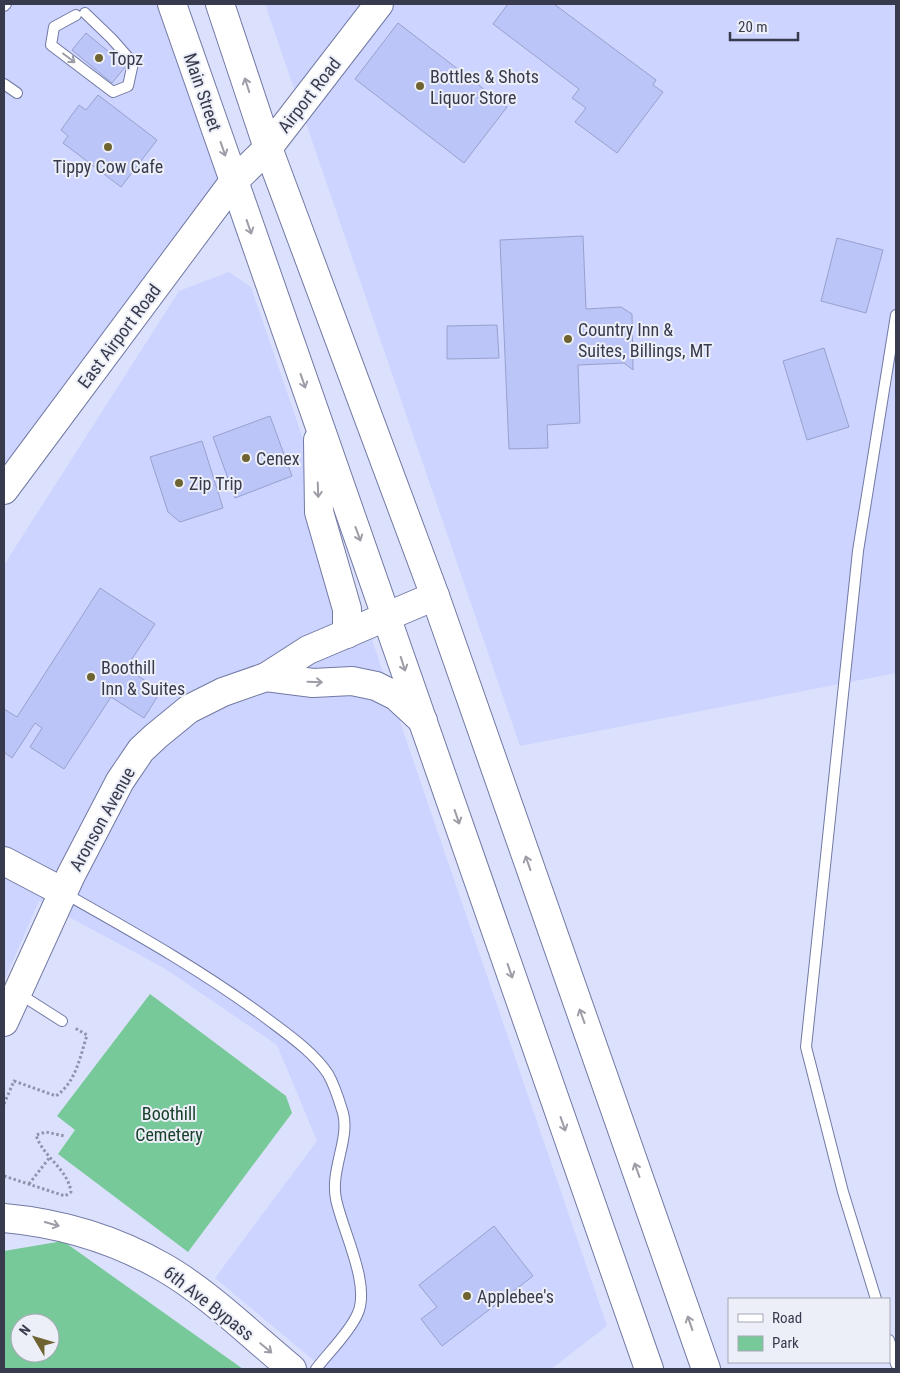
<svg xmlns="http://www.w3.org/2000/svg" width="900" height="1373" font-family="'Roboto Condensed',sans-serif">
  <style>
    .built { fill: #ccd4ff }
    .green { fill: #78c999; fill-rule: evenodd }
    .building { fill: #bcc5f7; stroke: #98a0cc }
    .lines { fill: none; stroke-linecap: round; stroke-linejoin: round }
    .lane-casing { stroke: #7279a3; stroke-width: 12 }
    .secondary-casing { stroke: #7279a3; stroke-width: 30 }
    .primary-casing { stroke: #7279a3; stroke-width: 30 }
    .highway-casing { stroke: #7279a3; stroke-width: 30 }
    .path { stroke: #8f94ab; stroke-width: 3; stroke-dasharray: 2.5 2.5; stroke-linecap: butt }
    .lane { stroke: #fff; stroke-width: 10 }
    .secondary { stroke: #fff; stroke-width: 28 }
    .primary { stroke: #fff; stroke-width: 28 }
    .highway { stroke: #fff; stroke-width: 28 }
    .oneway { stroke: #9c9da6 }
    .poi-dot { fill: #6f6431; stroke: #edeff8; stroke-width: 2 }
    .labels { text-anchor: middle; dominant-baseline: central; stroke-width: 4; stroke-linejoin: round; paint-order: stroke }
    .poi-label { font-size: 18px; fill: #383b4d; stroke: #edeff8; text-anchor: start }
    .street-label { font-size: 18px; fill: #383b4d; stroke: #edeff8 }
    .park-label { font-size: 18px; fill: #19402b; stroke: #edeff8 }
  </style>
  <rect width="100%" height="100%" fill="#dbe1fd"/>
  <!-- built -->
  <g class="built">
    <polygon points="4,4 173,4 234,181 4,491"/>
    <polygon points="265,4 896,4 896,673 520,746"/>
    <polygon points="229,272 251,287 607,1326 551,1369 324,1369 215,1278 317,1141 277,1045 164,968 39,901 4,981 4,565 179,291"/>
  </g>
  <!-- green -->
  <g class="green">
    <polygon points="150,994 286,1096 292,1113 188,1252 58,1154 75,1130 57,1116"/>
    <path d="M63 1241 243 1369H4V1251ZM20 1323H50V1353H20Z"/>
  </g>
  <!-- building -->
  <g class="building">
    <polygon points="508,4 554,4 656,80 653,85 663,92 617,153 575,122 586,108 572,98 579,89 493,24"/>
    <polygon points="398,23 507,107 464,163 355,79"/>
    <polygon points="86,33 126,66 112,83 72,50"/>
    <polygon points="98,95 157,140 121,187 63,143 68,136 61,130 79,105 86,110"/>
    <polygon points="583,236 586,309 621,307 632,314 633,370 624,363 578,365 580,423 547,425 548,448 509,449 500,240"/>
    <polygon points="837,238 883,250 866,313 821,301"/>
    <polygon points="497,325 499,358 447,359 447,326"/>
    <polygon points="824,348 849,427 807,440 783,361"/>
    <polygon points="270,416 292,476 235,498 213,437"/>
    <polygon points="202,441 223,508 180,522 168,512 150,457"/>
    <polygon points="100,588 155,624 126,668 161,691 144,718 111,697 64,769 30,747 42,728 35,723 12,758 4,752 4,709 17,717"/>
    <polygon points="494,1226 533,1276 442,1346 421,1319 437,1307 419,1285"/>
  </g>
  <g class="lines">
    <defs>
      <g id="lane">
        <polyline points="4,6 6,4"/>
        <polyline points="76,15 54,27 51,45 113,92 128,86 133,63 112,39 85,13"/>
        <polyline points="4,84 17,93"/>
        <path d="M64 893C135 933 205 972 270 1021 290 1036 314 1053 328 1074 335 1086 339 1100 343 1113 350 1139 330 1170 336 1199 342 1230 372 1286 357 1315 349 1333 328 1353 316 1369"/>
        <polyline points="18,993 62,1021"/>
        <polyline points="876,1299 843,1192 806,1047 858,551 896,315"/>
        <polyline points="889,1340 896,1364"/>
      </g>
      <g id="secondary">
        <polyline points="268,148 379,4"/>
        <polyline points="266,677 313,683 352,681 376,686 396,696 423,721"/>
        <polyline points="4,861 63,892"/>
        <polyline points="4,1022 71,875 120,781 141,750 156,736 189,709 223,692 266,677 308,650 435,596"/>
        <path d="M4 1218C59 1223 114 1239 163 1267 206 1291 253 1337 292 1369"/>
      </g>
      <g id="primary">
        <polyline points="172,4 234,181"/>
        <polyline points="220,4 268,148"/>
      </g>
      <g id="highway">
        <polyline points="234,181 649,1369"/>
        <polyline points="318,440 319,512 347,609 347,634"/>
        <polyline points="4,490 234,181 268,148 435,596 706,1369"/>
      </g>
    </defs>
    <!-- lane casing -->
    <use href="#lane" class="lane-casing"/>
    <!-- secondary casing -->
    <use href="#secondary" class="secondary-casing"/>
    <!-- primary casing -->
    <use href="#primary" class="primary-casing"/>
    <!-- highway casing -->
    <use href="#highway" class="highway-casing"/>
    <!-- path -->
    <g class="path">
      <path d="M4 1104 14 1081 56 1096C76 1082 80 1057 87 1035L75 1028"/>
      <path d="M4 1176 65 1196 71 1192C68 1169 43 1157 36 1135L46 1132 65 1136"/>
      <polyline points="29,1184 50,1157"/>
    </g>
    <!-- lane -->
    <use href="#lane" class="lane"/>
    <!-- secondary -->
    <use href="#secondary" class="secondary"/>
    <!-- primary -->
    <use href="#primary" class="primary"/>
    <!-- highway -->
    <use href="#highway" class="highway"/>
  </g>
  <!-- one-way arrows -->
  <defs><path id="oneway-shaft" d="M-6 0H5M1.5-3L5.5 0L1.5 3" fill="none" stroke-width="1.6" stroke-linecap="round" stroke-linejoin="round" transform="scale(1.25)"/></defs>
  <g class="oneway">
    <use href="#oneway-shaft" transform="translate(69 58) rotate(37)"/>
    <use href="#oneway-shaft" transform="translate(247 85) rotate(-108)"/>
    <use href="#oneway-shaft" transform="translate(223 149) rotate(71)"/>
    <use href="#oneway-shaft" transform="translate(249 227) rotate(71)"/>
    <use href="#oneway-shaft" transform="translate(303 381) rotate(71)"/>
    <use href="#oneway-shaft" transform="translate(318 490) rotate(88)"/>
    <use href="#oneway-shaft" transform="translate(358 534) rotate(70)"/>
    <use href="#oneway-shaft" transform="translate(403 664) rotate(72)"/>
    <use href="#oneway-shaft" transform="translate(315 682) rotate(2)"/>
    <use href="#oneway-shaft" transform="translate(457 817) rotate(71)"/>
    <use href="#oneway-shaft" transform="translate(528 863) rotate(-109)"/>
    <use href="#oneway-shaft" transform="translate(510 971) rotate(71)"/>
    <use href="#oneway-shaft" transform="translate(582 1016) rotate(-110)"/>
    <use href="#oneway-shaft" transform="translate(563 1124) rotate(71)"/>
    <use href="#oneway-shaft" transform="translate(637 1170) rotate(-110)"/>
    <use href="#oneway-shaft" transform="translate(52 1224) rotate(16)"/>
    <use href="#oneway-shaft" transform="translate(690 1323) rotate(-109)"/>
    <use href="#oneway-shaft" transform="translate(266 1348) rotate(40)"/>
  </g>
  <!-- markers -->
  <g class="poi-dot">
    <circle cx="99" cy="58" r="5"/>
    <circle cx="420" cy="86" r="5"/>
    <circle cx="108" cy="147" r="5"/>
    <circle cx="568" cy="339" r="5"/>
    <circle cx="246" cy="458" r="5"/>
    <circle cx="179" cy="483" r="5"/>
    <circle cx="91" cy="677" r="5"/>
    <circle cx="467" cy="1296" r="5"/>
  </g>
  <g class="labels">
    <!-- poi labels -->
    <g class="poi-label">
      <text x="109" y="58">Topz</text>
      <text x="430" y="76">Bottles &amp; Shots<tspan x="430" dy="21">Liquor Store</tspan></text>
      <text x="108" y="166" text-anchor="middle">Tippy Cow Cafe</text>
      <text x="578" y="329">Country Inn &amp;<tspan x="578" dy="21">Suites, Billings, MT</tspan></text>
      <text x="256" y="458">Cenex</text>
      <text x="189" y="483">Zip Trip</text>
      <text x="101" y="667">Boothill<tspan x="101" dy="21">Inn &amp; Suites</tspan></text>
      <text x="477" y="1296">Applebee's</text>
    </g>
    <!-- street labels -->
    <g class="street-label">
      <text transform="translate(203 92) rotate(71)">Main Street</text>
      <text transform="translate(309 95) rotate(-52)">Airport Road</text>
      <text transform="translate(119 336) rotate(-53)">East Airport Road</text>
      <text transform="translate(102 819) rotate(-61)">Aronson Avenue</text>
      <text transform="translate(209 1303) rotate(38)">6th Ave Bypass</text>
    </g>
    <!-- park labels -->
    <g class="park-label">
      <text x="169" y="1113">Boothill<tspan x="169" dy="21">Cemetery</tspan></text>
    </g>
  </g>
  <!-- border -->
  <rect width="900" height="1373" fill="none" stroke="#383b4d" stroke-width="10"/>
  <!-- legend -->
  <rect x="728" y="1298" width="162" height="65" fill="#edeff8" stroke="#a5a7b4"/>
  <rect x="738" y="1314" width="25" height="8" fill="#ffffff" stroke="#a5a7b4"/>
  <text x="772" y="1323" font-size="15" fill="#383b4d">Road</text>
  <rect x="738" y="1336" width="25" height="15" fill="#78c999" stroke="#a5a7b4"/>
  <text x="772" y="1348" font-size="15" fill="#383b4d">Park</text>
  <!-- north arrow -->
  <g transform="translate(35 1338) rotate(308)"><circle r="24" fill="#edeff8" stroke="#a5a7b4"/>
  <path d="M0-4L9 19L0 12L-9 19Z" fill="#6f6431"/>
  <text y="-8" font-size="14" font-weight="bold" text-anchor="middle" fill="#383b4d">N</text>
  </g>
  <!-- scale -->
  <path d="M730 32v8h68v-8" fill="none" stroke="#383b4d" stroke-width="2.5"/>
  <text x="738" y="32" font-size="15" fill="#383b4d" stroke="#edeff8" stroke-width="4" paint-order="stroke">20 m</text>
</svg>
